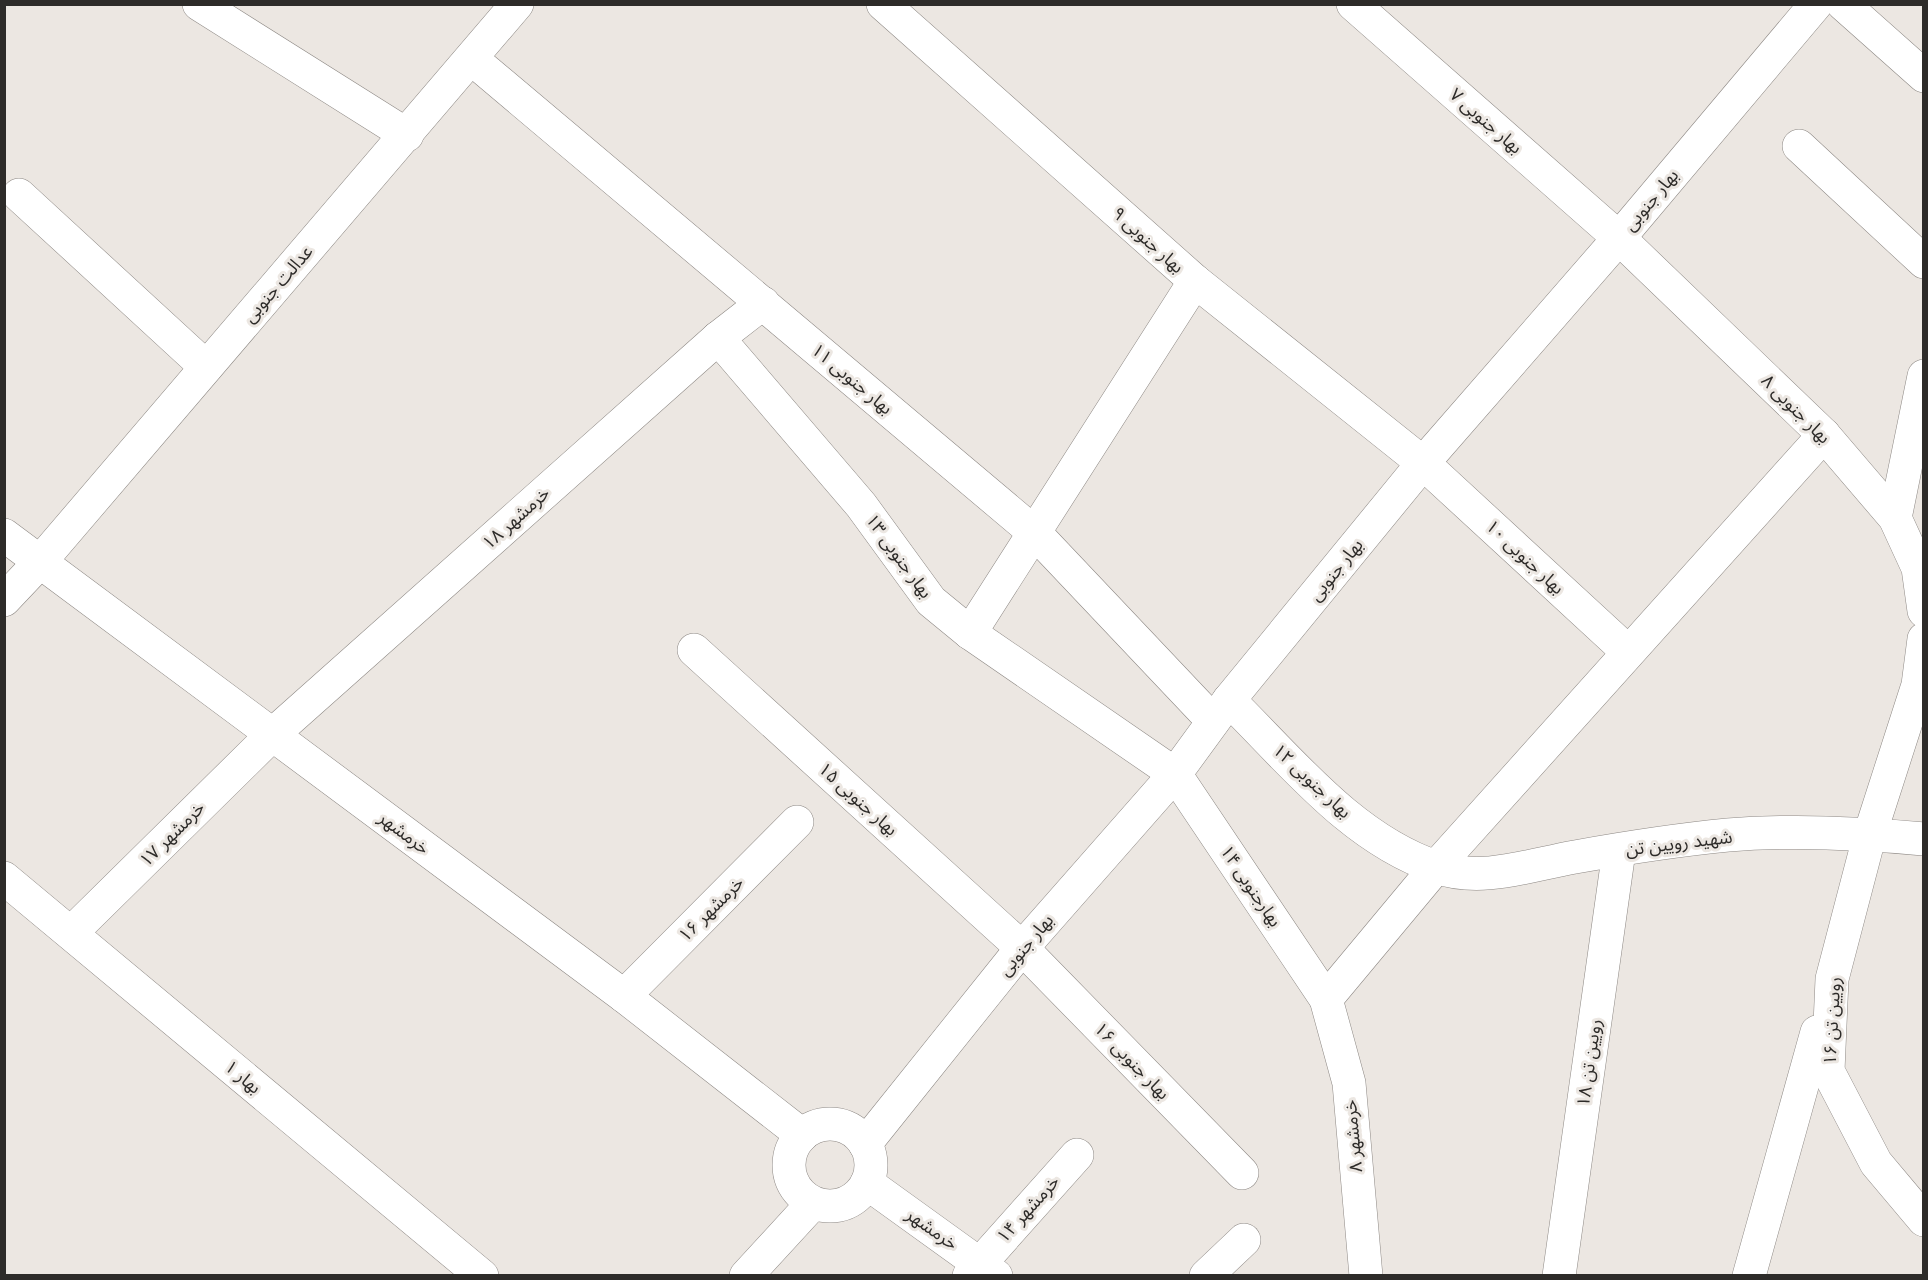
<svg xmlns="http://www.w3.org/2000/svg" width="1928" height="1280" font-family="Montserrat,'Noto Sans Arabic',sans-serif">
  <style>
    .lines { fill: none; stroke-linecap: round; stroke-linejoin: round }
    .minor-casing { stroke: #8d8884; stroke-width: 34 }
    .minor { stroke: #fff; stroke-width: 33 }
    .labels { text-anchor: middle; dominant-baseline: central; stroke-width: 6; stroke-linejoin: round; paint-order: stroke }
    .street-label { font-size: 18px; fill: #2d2b29; stroke: #ece7e2 }
  </style>
  <rect width="100%" height="100%" fill="#ece7e2"/>
  <g class="lines">
    <defs>
      <g id="minor">
        <polyline points="199,4 407,135"/>
        <polyline points="883,4 1195,281 1423,463 1627,651"/>
        <polyline points="1353,4 1619,238 1824,435 1895,518 1918,568 1924,611"/>
        <polyline points="1843,4 1924,76"/>
        <polyline points="472,59 1036,534 1213,721"/>
        <polyline points="1799,146 1924,262"/>
        <polyline points="19,195 206,367"/>
        <polyline points="718,338 861,505 931,601 970,633 1175,774 1326,999 1349,1083 1366,1276"/>
        <polyline points="1895,518 1924,376"/>
        <polyline points="4,535 624,996 802,1135"/>
        <polyline points="4,600 39,563 517,4"/>
        <polyline points="970,633 1195,281"/>
        <polyline points="1924,639 1918,685 1870,834 1832,979 1828,1071 1876,1163 1924,1220"/>
        <polyline points="694,650 1022,948 1242,1173"/>
        <path d="M1229 700C1290 760 1352 839 1436 867 1482 883 1529 865 1575 857 1625 848 1677 840 1728 835 1791 830 1861 833 1924 839"/>
        <polyline points="4,878 482,1276"/>
        <polyline points="71,933 272,735 718,338 763,303"/>
        <polyline points="624,996 797,822"/>
        <polyline points="1326,999 1436,867 1824,435"/>
        <circle cx="830" cy="1165" r="41"/>
        <polyline points="865,1144 1022,948 1175,774 1229,700 1423,463 1619,238 1816,4"/>
        <polyline points="867,1183 996,1276"/>
        <polyline points="746,1276 813,1203"/>
        <polyline points="969,1276 1077,1155"/>
        <polyline points="1206,1276 1244,1240"/>
        <polyline points="1559,1276 1619,851"/>
        <polyline points="1749,1276 1817,1032"/>
      </g>
    </defs>
    <!-- minor casing -->
    <use href="#minor" class="minor-casing"/>
    <!-- minor -->
    <use href="#minor" class="minor"/>
  </g>
  <g class="labels">
    <!-- street labels -->
    <g class="street-label">
      <text transform="translate(1486 121) rotate(41)">بهار جنوبی ۷</text>
      <text transform="translate(1651 200) rotate(-50)">بهار جنوبی</text>
      <text transform="translate(1148 240) rotate(42)">بهار جنوبی ۹</text>
      <text transform="translate(278 284) rotate(-49)">عدالت جنوبی</text>
      <text transform="translate(852 379) rotate(40)">بهار جنوبی ۱۱</text>
      <text transform="translate(1796 409) rotate(45)">بهار جنوبی ۸</text>
      <text transform="translate(516 518) rotate(-42)">خرمشهر ۱۸</text>
      <text transform="translate(899 556) rotate(54)">بهار جنوبی ۱۳</text>
      <text transform="translate(1525 557) rotate(43)">بهار جنوبی ۱۰</text>
      <text transform="translate(1336 570) rotate(-51)">بهار جنوبی</text>
      <text transform="translate(1312 781) rotate(43)">بهار جنوبی ۱۲</text>
      <text transform="translate(858 799) rotate(42)">بهار جنوبی ۱۵</text>
      <text transform="translate(404 833) rotate(37)">خرمشهر</text>
      <text transform="translate(172 834) rotate(-45)">خرمشهر ۱۷</text>
      <text transform="translate(1679 843) rotate(-7)">شهید رویین تن</text>
      <text transform="translate(1251 886) rotate(56)">بهارجنوبی ۱۴</text>
      <text transform="translate(711 909) rotate(-45)">خرمشهر ۱۶</text>
      <text transform="translate(1026 945) rotate(-50)">بهار جنوبی</text>
      <text transform="translate(1832 1021) rotate(-87)">رویین تن ۱۶</text>
      <text transform="translate(1132 1061) rotate(46)">بهار جنوبی ۱۶</text>
      <text transform="translate(1589 1063) rotate(-82)">رویین تن ۱۸</text>
      <text transform="translate(243 1077) rotate(40)">بهار ۱</text>
      <text transform="translate(1353 1136) rotate(-95)">خرمشهر ۸</text>
      <text transform="translate(1028 1209) rotate(-48)">خرمشهر ۱۴</text>
      <text transform="translate(932 1229) rotate(35)">خرمشهر</text>
    </g>
  </g>
  <!-- border -->
  <rect width="1928" height="1280" fill="none" stroke="#2d2b29" stroke-width="12"/>
</svg>
